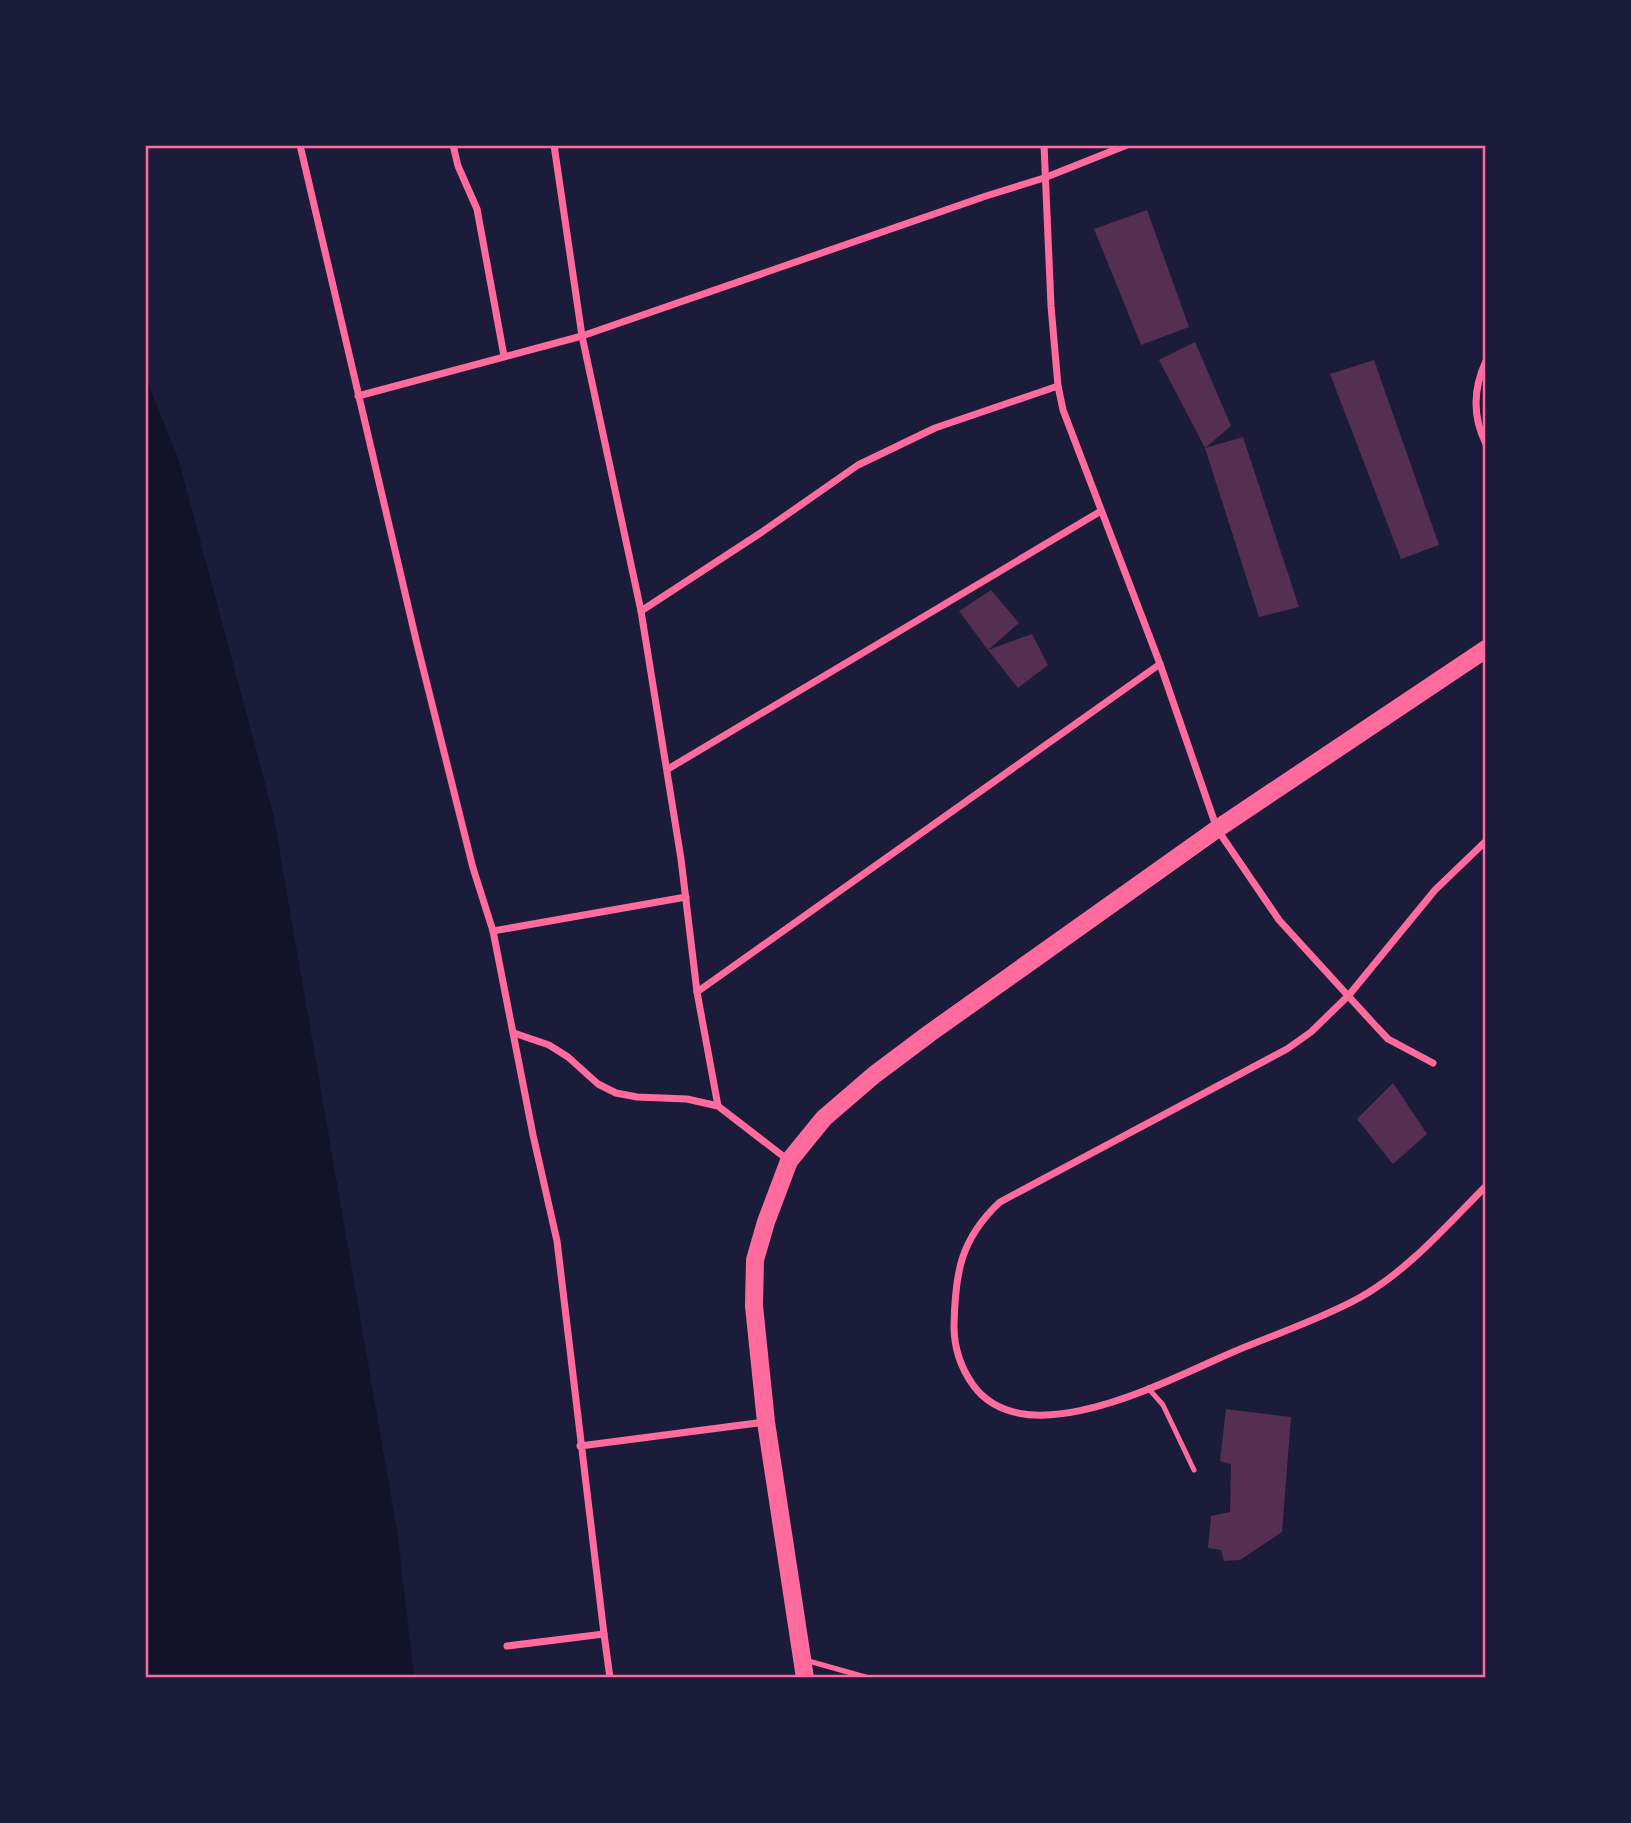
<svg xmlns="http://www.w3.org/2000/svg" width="1631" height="1823" font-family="'Roboto Condensed',sans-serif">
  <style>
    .water { fill: #12122b }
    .building { fill: #542f53 }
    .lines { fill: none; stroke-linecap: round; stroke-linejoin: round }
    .service { stroke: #ff6b9d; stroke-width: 5 }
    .minor { stroke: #ff6b9d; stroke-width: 7 }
    .primary { stroke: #ff6b9d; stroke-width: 18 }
    .neatline { fill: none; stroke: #ff6b9d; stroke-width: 2.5 }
  </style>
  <rect width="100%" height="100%" fill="#1b1b3a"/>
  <!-- water -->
  <polygon class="water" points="145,376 178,458 273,813 398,1537 414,1678 145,1678"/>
  <!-- building -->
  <g class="building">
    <polygon points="1147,210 1189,327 1141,345 1094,229"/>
    <polygon points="1195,342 1231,426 1205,448 1159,360"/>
    <polygon points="1374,360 1439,545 1401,559 1330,374"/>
    <polygon points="1243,437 1299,607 1259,617 1205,448"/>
    <polygon points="991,590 1019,623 988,650 959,611"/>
    <polygon points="1032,634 1048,665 1018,688 988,650"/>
    <polygon points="1393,1083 1427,1134 1393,1164 1357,1119"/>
    <polygon points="1226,1409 1291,1417 1282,1532 1240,1560 1224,1561 1221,1550 1208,1548 1211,1516 1230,1512 1231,1464 1220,1461"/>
  </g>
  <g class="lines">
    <!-- service -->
    <g class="service">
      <polyline points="1148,1388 1163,1405 1194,1470"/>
      <polyline points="805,1660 869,1678"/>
    </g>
    <!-- minor -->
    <g class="minor">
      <polyline points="300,145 417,644 473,868 493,931 533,1135 557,1241 604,1634 507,1646"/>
      <polyline points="453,145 458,166 477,209 504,356"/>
      <polyline points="554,145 582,336 641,611 681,859 697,992 718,1106 788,1160"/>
      <polyline points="1044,145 1051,306 1058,386 1063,410 1160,664 1217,829 1279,920 1372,1022 1388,1039 1433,1063"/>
      <path d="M1486 361C1473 389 1472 416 1486 444"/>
      <polyline points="358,396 582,336 986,196 1044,178 1127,145"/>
      <polyline points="641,611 762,532 858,465 935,428 1058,386"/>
      <polyline points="668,769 1101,511"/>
      <path d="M1486 841 1435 890 1349 995 1311 1032 1287 1049 1000 1202C960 1239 955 1274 954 1326 954 1348 961 1368 973 1385 1026 1458 1170 1379 1233 1352 1273 1335 1321 1319 1359 1298 1408 1271 1447 1225 1486 1186"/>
      <polyline points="493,931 686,897"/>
      <polyline points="697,992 1160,664"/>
      <polyline points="514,1033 549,1045 568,1057 598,1084 616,1093 637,1097 687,1099 718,1106"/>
      <polyline points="580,1446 765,1422"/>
      <polyline points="604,1634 610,1678"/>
    </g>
    <!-- primary -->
    <polyline class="primary" points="805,1678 766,1422 754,1306 755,1260 766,1222 789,1161 824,1118 874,1075 930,1033 1217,829 1486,649"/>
  </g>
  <!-- border -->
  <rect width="1631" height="1823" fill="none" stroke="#1b1b3a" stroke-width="294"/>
  <rect x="147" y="147" width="1337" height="1529" class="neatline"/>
</svg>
